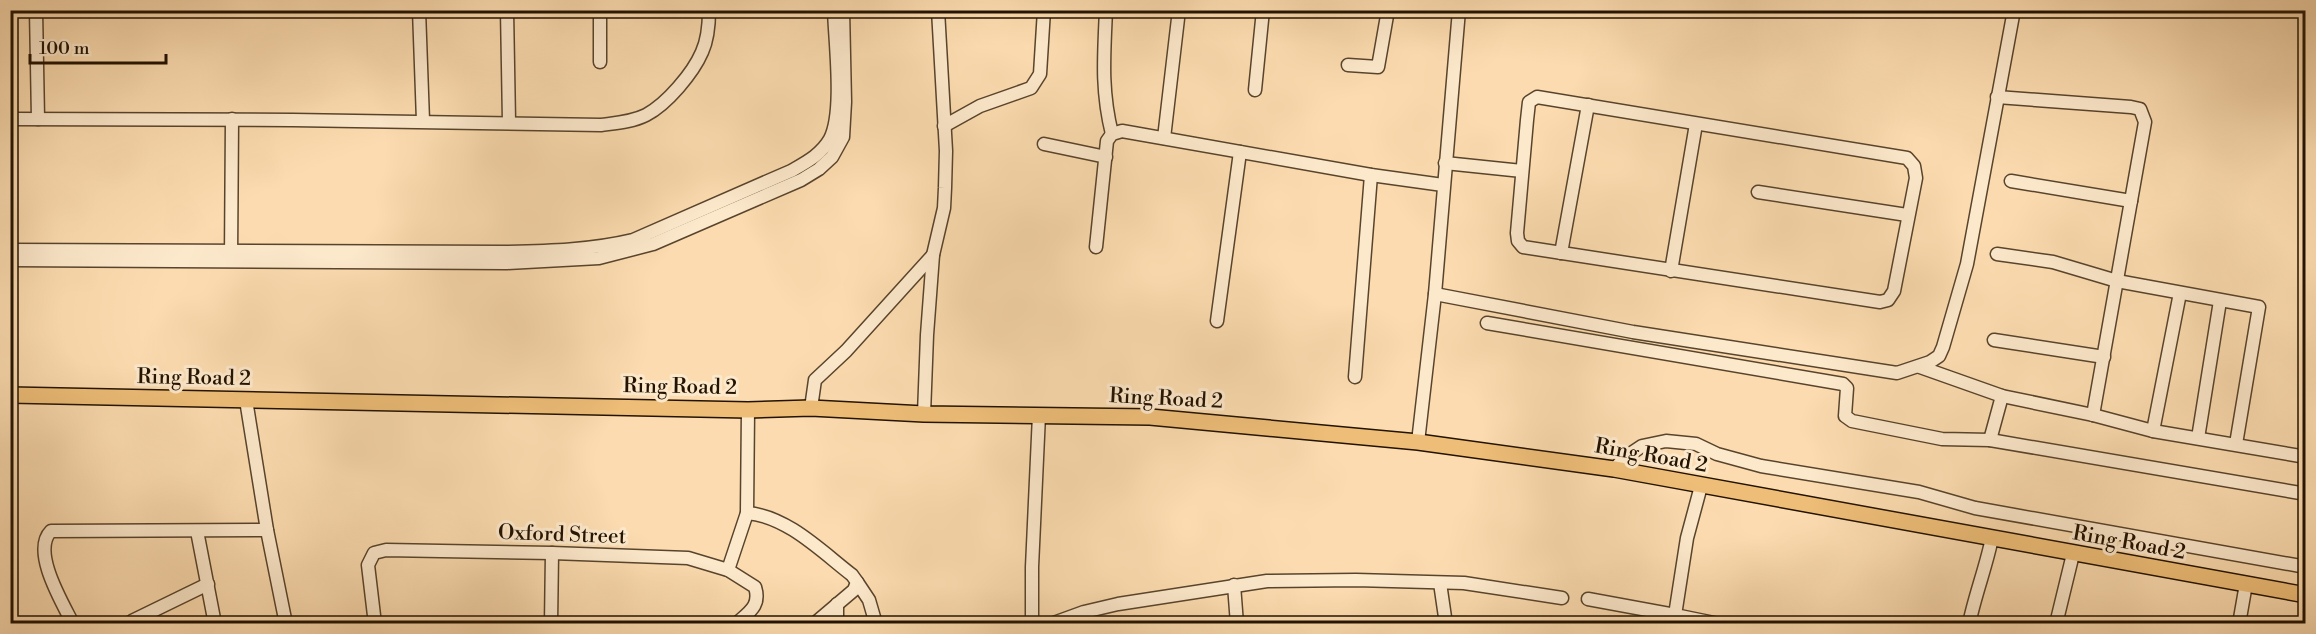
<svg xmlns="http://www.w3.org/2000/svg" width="2316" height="634" font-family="'Libre Bodoni',serif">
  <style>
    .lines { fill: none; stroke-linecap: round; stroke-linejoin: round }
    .minor-casing { stroke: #58442c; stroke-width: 15 }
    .major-casing { stroke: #221200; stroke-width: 18 }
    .minor { stroke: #fce8cb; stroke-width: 12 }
    .major { stroke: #eebe78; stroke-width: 15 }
    .labels { text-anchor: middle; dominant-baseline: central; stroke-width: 6; stroke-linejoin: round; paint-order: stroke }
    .street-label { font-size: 21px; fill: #221200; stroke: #fce8cb }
  </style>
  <rect width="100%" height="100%" fill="#fbdbaf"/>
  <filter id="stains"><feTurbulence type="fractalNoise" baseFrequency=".00333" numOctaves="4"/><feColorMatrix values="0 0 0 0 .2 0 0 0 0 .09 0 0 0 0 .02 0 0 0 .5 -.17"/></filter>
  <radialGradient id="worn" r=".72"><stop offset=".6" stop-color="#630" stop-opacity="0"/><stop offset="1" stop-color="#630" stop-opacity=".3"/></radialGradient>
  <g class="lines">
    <defs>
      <g id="minor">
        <polyline points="36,10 38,119"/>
        <polyline points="419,10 423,121"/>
        <polyline points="507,10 509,122"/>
        <path d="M1106 10C1104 56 1101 90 1112 134"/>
        <polyline points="600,62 600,10"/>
        <polyline points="1348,65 1378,67 1388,10"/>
        <polyline points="1255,90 1263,10"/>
        <polygon points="1537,97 1907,158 1914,166 1916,178 1894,291 1888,300 1880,302 1523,247 1518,241 1517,233 1527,120 1529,102"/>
        <polyline points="1997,97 2131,107 2140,109 2145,122 2093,415"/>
        <path d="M10 119 293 120 601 125C616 123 632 122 646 115 667 104 693 73 702 52 708 39 709 25 709 10"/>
        <polyline points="944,126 980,106 1031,88 1040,74 1044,10"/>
        <polyline points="1164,138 1179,10"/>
        <polyline points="1044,144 1106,157"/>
        <polyline points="1445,163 1522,171"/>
        <polyline points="2011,181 2131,201"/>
        <polyline points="1758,192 1907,215"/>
        <polyline points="1096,247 1107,141 1112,134 1122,131 1371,175 1443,185"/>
        <path d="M10 250 506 252C549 251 591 250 633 240L791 171C805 163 821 155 830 139 844 112 835 43 834 10"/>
        <polyline points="1561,253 1588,105"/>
        <polyline points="1997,254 2053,262 2117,281 2259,307 2236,444"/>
        <polyline points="231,259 232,119"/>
        <polyline points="10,260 507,263 599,258 653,244 801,180 819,169 832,157 843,137 845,102 843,10"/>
        <polyline points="1671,271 1696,124"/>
        <polyline points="1435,294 1633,332 1897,373 1930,362 1939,356 1943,347 1967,264 2014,10"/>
        <polyline points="1217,321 1240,152"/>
        <polyline points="1487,323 1843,384 1847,388 1845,416 1852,421 1942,439 1990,440 2002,396"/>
        <polyline points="1994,340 2104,357"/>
        <polyline points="1920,367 2002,396 2093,415 2153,431 2306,457"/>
        <polyline points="1355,377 1371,175"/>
        <polyline points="246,400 267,530 286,624"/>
        <polyline points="811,408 815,380 846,351 933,255"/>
        <polyline points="924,414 927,335 933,255 944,208 945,188 946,151 938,10"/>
        <polyline points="2153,431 2180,293"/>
        <polyline points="2198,438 2220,301"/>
        <polyline points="1990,440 2306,494"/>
        <polyline points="1418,442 1435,294 1459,10"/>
        <polyline points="1614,469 1627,456 1642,446 1666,441 1696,444 1717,454 1761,466 1919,492 1975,508 2306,567"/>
        <polyline points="1701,486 1687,538 1675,615 1719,624"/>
        <path d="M747 513C787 516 822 552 852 575L857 582 854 590 814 624"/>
        <polyline points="197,531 215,624"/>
        <polyline points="728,570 747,513 748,410"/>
        <polyline points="857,582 869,600 876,624"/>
        <polyline points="1440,583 1446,624"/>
        <polyline points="1234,585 1237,624"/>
        <polyline points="1588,599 1675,615"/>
        <polyline points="132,621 208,584"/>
        <path d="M73 624C62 602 31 551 51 531L267 530"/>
        <path d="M375 624 368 565 374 553 386 550 552 553 688 558 728 570 755 587C761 606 749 612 736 624"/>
        <polyline points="551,624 552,553"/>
        <polyline points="837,624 837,604"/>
        <polyline points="1032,624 1032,567 1039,415"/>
        <polyline points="1051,624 1084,612 1118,604 1267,581 1356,580 1464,583 1562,598"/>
        <path d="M1969 624C1975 595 1986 567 1992 538"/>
        <polyline points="2056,624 2073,554"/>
        <polyline points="2239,624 2246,584"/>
      </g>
      <polyline id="major" points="10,395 748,410 811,408 924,414 1150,417 1418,442 1614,469 2306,595"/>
    </defs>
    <!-- minor casing -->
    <use href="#minor" class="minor-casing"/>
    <!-- major casing -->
    <use href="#major" class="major-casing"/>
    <!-- minor -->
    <use href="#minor" class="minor"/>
    <!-- major -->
    <use href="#major" class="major"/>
  </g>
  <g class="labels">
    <!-- street labels -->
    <g class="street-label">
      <text transform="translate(194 378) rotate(1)">Ring Road 2</text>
      <text transform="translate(680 387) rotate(1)">Ring Road 2</text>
      <text transform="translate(1166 399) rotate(3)">Ring Road 2</text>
      <text transform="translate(1651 456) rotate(10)">Ring Road 2</text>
      <text transform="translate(562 535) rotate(2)">Oxford Street</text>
      <text transform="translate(2129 543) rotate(10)">Ring Road 2</text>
    </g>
  </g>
  <!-- margin -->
  <rect width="2316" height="634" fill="none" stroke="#fbdbaf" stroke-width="36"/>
  <rect x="12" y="12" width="2292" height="610" fill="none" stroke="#221200" stroke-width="3"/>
  <rect x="18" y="18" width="2280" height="598" fill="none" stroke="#221200" stroke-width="1.5"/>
  <!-- scale -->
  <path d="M30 54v9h136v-9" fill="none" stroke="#221200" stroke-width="3"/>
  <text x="39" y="54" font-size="18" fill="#221200" stroke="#fce8cb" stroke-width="4.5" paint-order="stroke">100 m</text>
  <rect width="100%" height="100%" filter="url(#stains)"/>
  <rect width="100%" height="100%" fill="url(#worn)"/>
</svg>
